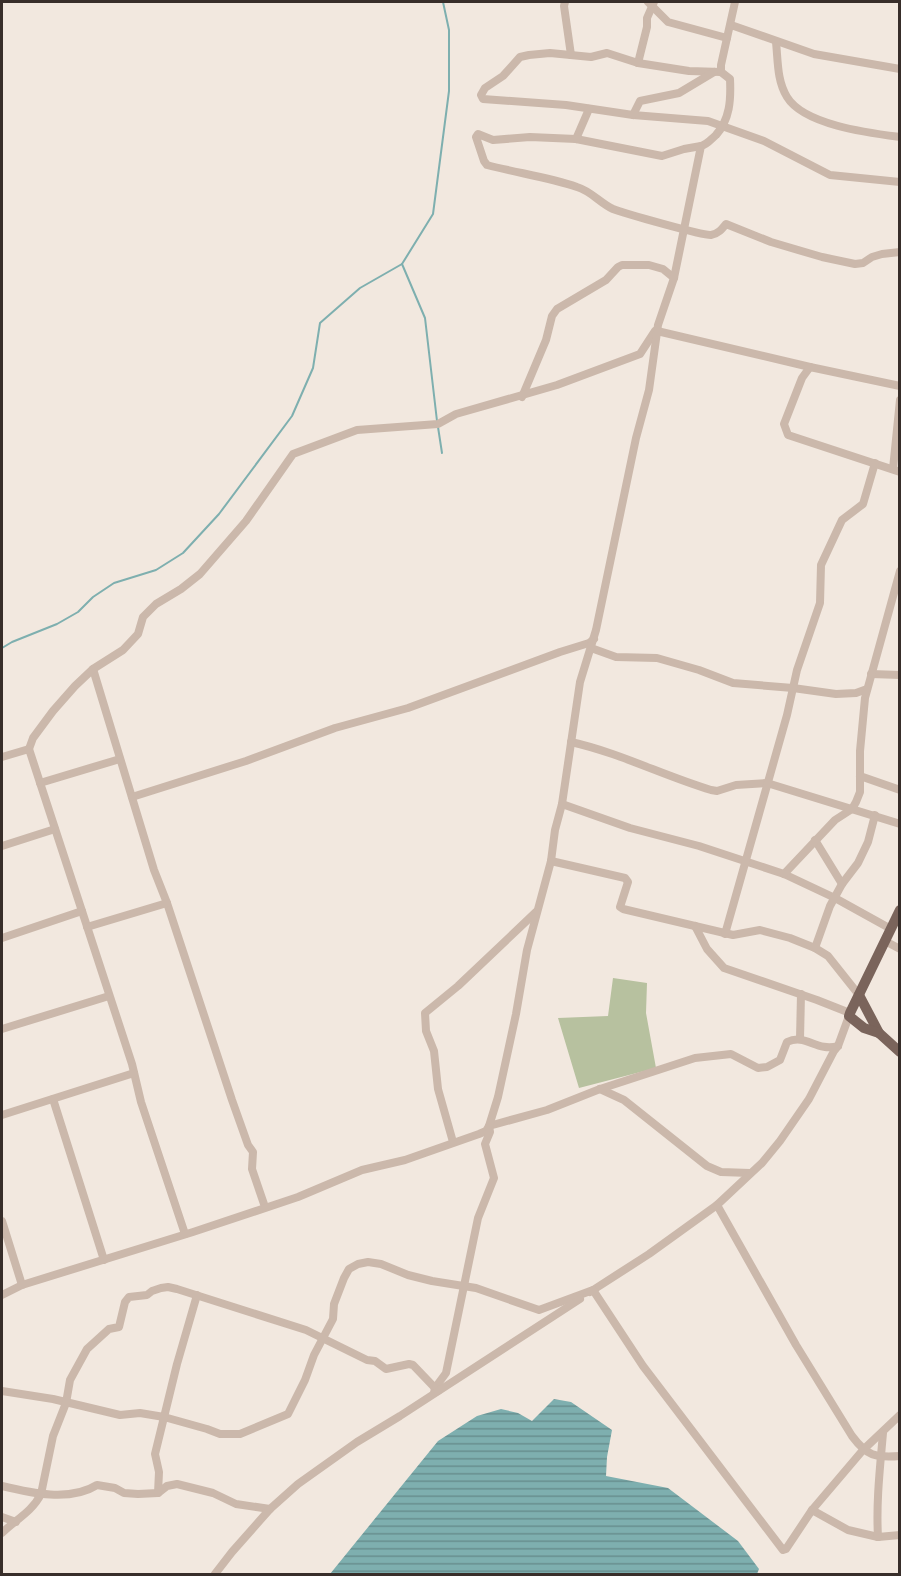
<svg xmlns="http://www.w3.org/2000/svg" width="901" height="1576" font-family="'Public Sans',sans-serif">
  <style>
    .grass { fill: #b7c19f }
    .water { fill: url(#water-rules) }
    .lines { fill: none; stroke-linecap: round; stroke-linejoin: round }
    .stream { stroke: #7eafaf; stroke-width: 2 }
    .minor { stroke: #cbb8ab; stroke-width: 8 }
    .major { stroke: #7a645b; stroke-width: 10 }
  </style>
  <defs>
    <pattern id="water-rules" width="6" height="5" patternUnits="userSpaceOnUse" patternTransform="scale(1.5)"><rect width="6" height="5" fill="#7eafaf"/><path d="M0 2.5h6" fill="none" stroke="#688f8f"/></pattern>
  </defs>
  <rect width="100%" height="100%" fill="#f2e8df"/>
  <!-- grass -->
  <polygon class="grass" points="613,978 647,983 646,1013 656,1068 579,1088 558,1018 608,1016"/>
  <!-- water -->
  <polygon class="water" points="554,1399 571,1402 612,1430 607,1457 606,1476 668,1488 738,1541 759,1569 757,1574 330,1574 438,1441 477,1416 501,1409 518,1413 532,1421"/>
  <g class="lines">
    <!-- stream -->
    <g class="stream">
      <polyline points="402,264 425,318 437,421"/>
      <polyline points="438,427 442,453"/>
      <polyline points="2,648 12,642 57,624 78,612 93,597 114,583 156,570 183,553 219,514 292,416 313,368 320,323 360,288 402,264 433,214 449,91 449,30 443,2"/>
    </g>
    <!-- minor -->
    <g class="minor">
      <polyline points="565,2 564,6 571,55"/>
      <polyline points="648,2 668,22 727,38"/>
      <polyline points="731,25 814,54 900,69"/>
      <path d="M776 42C778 61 777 81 787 97 804 125 869 133 900 137"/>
      <polyline points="638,63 647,27 647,18 654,2"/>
      <polyline points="721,72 689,71 638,63 607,53 591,57 550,53 529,55 520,57 503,76 485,88 481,95 483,99 566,105 633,115 708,121 764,141 830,175 900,182"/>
      <polyline points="633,115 640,101 679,93 714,72"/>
      <polyline points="576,139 589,109"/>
      <path d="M701 146 684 149 662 156 576 139 530 137 493 140 478 134 476 137 484 161 487 165C517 173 548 177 577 187 591 191 600 203 613 209 623 213 704 236 711 235 718 234 722 229 726 224L771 242 822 257 855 264 863 263 872 257 882 254 900 252"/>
      <polyline points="657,331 810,367"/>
      <polyline points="900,386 810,367 802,378 784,424 788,435 900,472"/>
      <polyline points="522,397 546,340 552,316 557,309 606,280 618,267 622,265 649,265 663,269 674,278"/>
      <polyline points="893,469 900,400"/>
      <polyline points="591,648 616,657 657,658 699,670 733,683 793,688 836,694 856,693 867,689"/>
      <polyline points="93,669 154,870 167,903 232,1100 248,1145 253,1152 252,1169 265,1207"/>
      <polyline points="871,674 900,675"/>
      <path d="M571 742C620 753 664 776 711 790L717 791 736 785 767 783 900 824"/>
      <polyline points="29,749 33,738 53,711 75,686 93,669 123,650 138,634 143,617 156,604 181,589 200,574 246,521 293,454 357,430 438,424 456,414 557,385 640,354 655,331"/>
      <polyline points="2,757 29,749 132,1064 141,1102 185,1234"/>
      <polyline points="860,776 900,790"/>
      <polyline points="40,783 120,759"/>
      <polyline points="132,797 246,761 335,728 408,708 560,652 589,643 594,639"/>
      <polyline points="562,804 630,828 699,846 784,874 835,898 891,929"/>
      <polyline points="815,840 842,884"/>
      <polyline points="2,846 55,829"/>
      <polyline points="551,861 625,878 628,882 620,907 623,909 733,935 760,930 790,938 815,948 828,956 859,995"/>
      <polyline points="784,874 835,820 852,809 856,802 860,792 860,751 865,698 900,571"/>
      <polyline points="695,926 707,949 724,968 817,1000 850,1013"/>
      <polyline points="87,927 167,903"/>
      <polyline points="725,934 787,715 797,670 820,603 821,565 842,520 863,504 875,463"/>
      <polyline points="2,938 82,911"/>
      <polyline points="885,941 900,949"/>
      <polyline points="815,948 830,906 842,884 858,863 868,842 875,815"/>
      <polyline points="2,1029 109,996"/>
      <polyline points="800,1039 801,994"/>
      <polyline points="600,1089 624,1100 707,1166 721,1172 750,1173"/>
      <polyline points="53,1099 104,1260"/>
      <polyline points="2,1115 134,1073"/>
      <polyline points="453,1142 438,1089 434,1051 426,1031 425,1013 458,986 536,912"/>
      <path d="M717 1205 796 1345 852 1436C867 1456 875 1458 900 1456"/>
      <polyline points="2,1221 22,1285"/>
      <polyline points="590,1292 649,1254 717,1205 762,1163 780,1141 809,1099 834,1051 838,1046 849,1016"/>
      <path d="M2 1295 22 1285 193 1232 298 1197 362 1170 405 1160 479 1134 486 1131 489 1126 547 1110 600 1089 695 1058 731 1054 758 1068 767 1067 780 1060 787 1042C806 1033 816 1052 838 1046"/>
      <polyline points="2,1391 53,1399 120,1415 140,1413 164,1417 207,1429 220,1434 240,1434 288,1414 305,1380 314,1355 333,1319 334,1304 344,1278 349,1269 358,1264 368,1262 381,1264 408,1275 432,1281 476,1288 539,1310 593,1290 643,1366 783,1550 786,1549 812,1510 863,1450 900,1415"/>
      <path d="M438 1391 434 1393 435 1388 446 1373 478 1218 494 1178 485 1144 490 1132 489 1126 498 1097 516 1014 527 950 551 861 555 830 562 804 580 682 596 630 636 438 649 390 658 325 674 278 701 146C708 144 710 140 716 135 730 119 731 100 730 79L721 72V65L735 2"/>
      <path d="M2 1486C31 1493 70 1502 97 1485L115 1488 124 1493 138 1494 158 1493 167 1486 177 1484 213 1493 236 1504 270 1509"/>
      <polyline points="158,1493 159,1472 155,1454 177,1364 197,1295"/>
      <polyline points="812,1510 848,1530 878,1537 900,1535"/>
      <polyline points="2,1517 16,1522"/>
      <path d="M2 1533C15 1520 32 1512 41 1494L53 1436 66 1403 70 1380 87 1349 109 1329 119 1327 125 1302 129 1297 147 1295 152 1291 161 1288 168 1287 177 1289 306 1330 367 1360 375 1361 386 1369 409 1364 413 1365 435 1388"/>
      <path d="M878 1537C876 1502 880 1468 883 1433"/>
      <polyline points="215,1574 232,1552 270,1509 298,1484 357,1442 400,1416 580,1299"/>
    </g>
    <!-- major -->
    <g class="major">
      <polyline points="859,995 879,1033 900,1052"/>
      <polyline points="879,1033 864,1028 849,1016 850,1013 900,910"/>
    </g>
  </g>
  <!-- border -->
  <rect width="901" height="1576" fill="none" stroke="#382e2a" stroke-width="6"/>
</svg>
